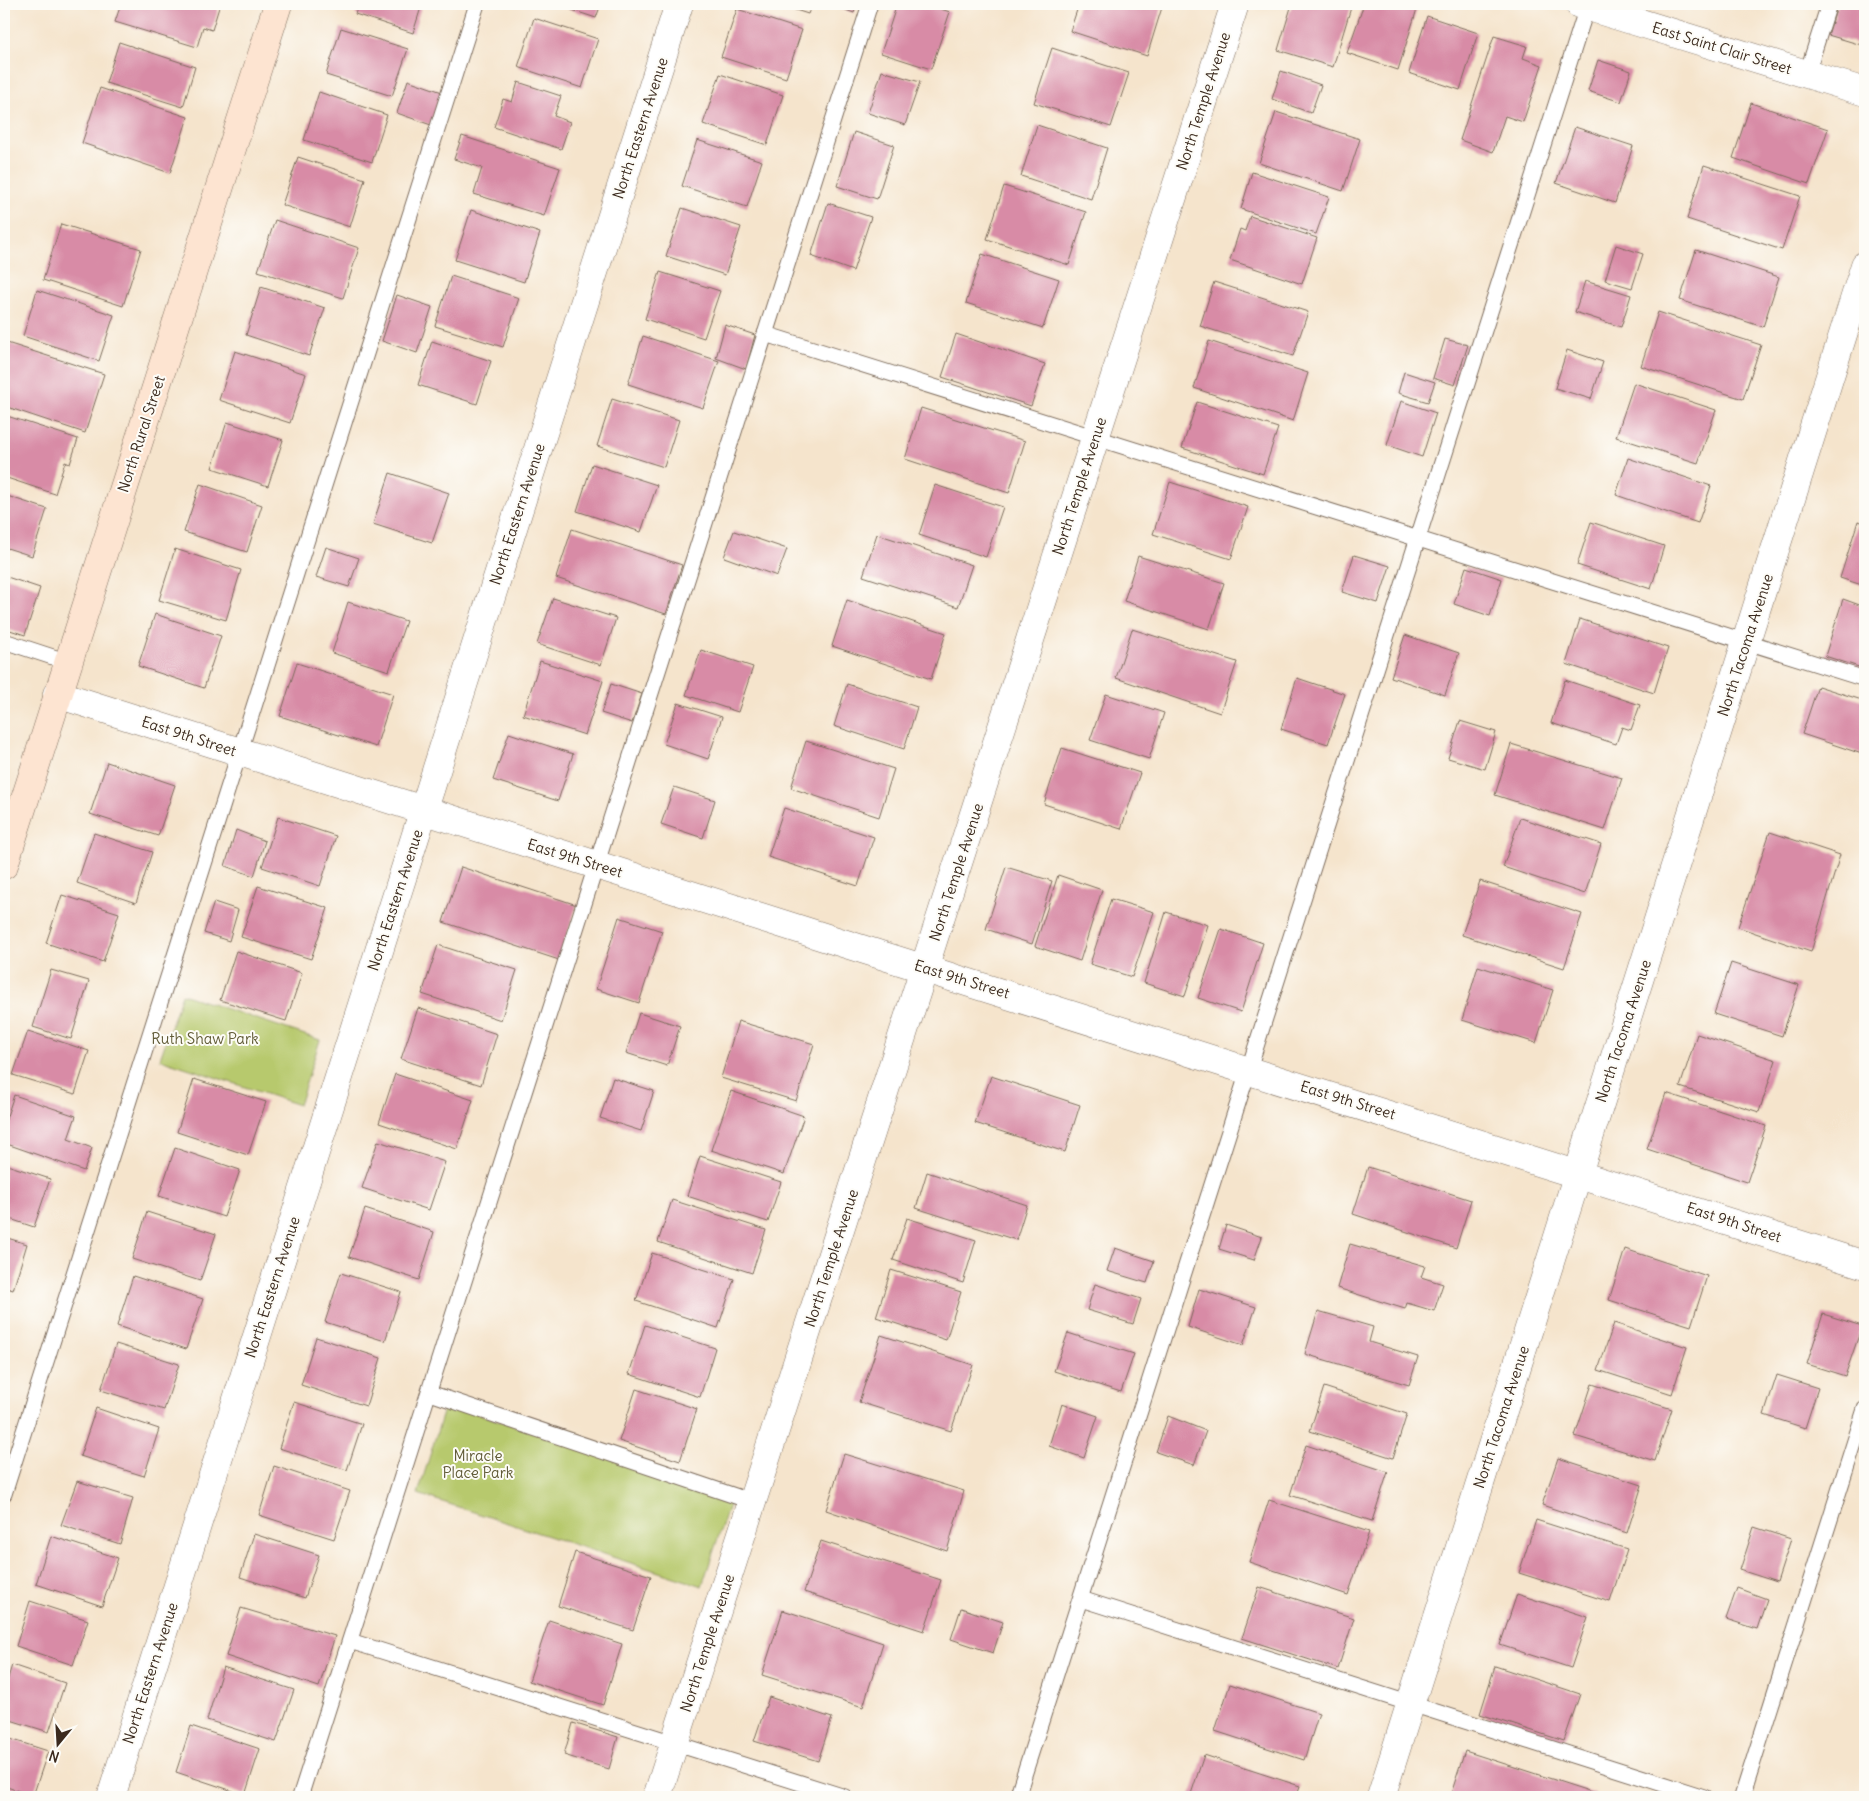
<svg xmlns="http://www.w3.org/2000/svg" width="1869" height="1801" font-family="Delius,sans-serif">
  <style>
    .green { fill: #b7c96d; stroke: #797a46 }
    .building { fill: #d88ba6 }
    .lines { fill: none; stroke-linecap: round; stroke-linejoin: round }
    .service-casing { stroke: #7c6b5b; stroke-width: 17 }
    .minor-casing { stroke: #7c6b5b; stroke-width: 29 }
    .secondary-casing { stroke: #7c6b5b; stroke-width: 29 }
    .service { stroke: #fff; stroke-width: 15 }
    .minor { stroke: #fff; stroke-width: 28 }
    .secondary { stroke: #fde4d1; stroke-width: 28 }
    .labels { text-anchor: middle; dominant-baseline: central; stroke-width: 4; stroke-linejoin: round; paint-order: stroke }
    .street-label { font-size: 15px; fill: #3b2a1e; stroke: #fdfcf7 }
    .park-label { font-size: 15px; fill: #605a36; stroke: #fdfcf7 }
  </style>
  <rect width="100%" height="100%" fill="#fdfcf7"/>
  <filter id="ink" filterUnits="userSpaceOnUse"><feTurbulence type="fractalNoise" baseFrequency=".02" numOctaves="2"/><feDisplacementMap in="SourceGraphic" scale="10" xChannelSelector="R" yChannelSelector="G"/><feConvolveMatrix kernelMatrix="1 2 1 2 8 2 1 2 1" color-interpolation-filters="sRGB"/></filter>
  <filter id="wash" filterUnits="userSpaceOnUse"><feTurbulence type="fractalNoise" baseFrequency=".0096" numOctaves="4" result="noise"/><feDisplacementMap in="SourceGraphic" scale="20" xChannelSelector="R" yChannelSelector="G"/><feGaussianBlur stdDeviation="1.12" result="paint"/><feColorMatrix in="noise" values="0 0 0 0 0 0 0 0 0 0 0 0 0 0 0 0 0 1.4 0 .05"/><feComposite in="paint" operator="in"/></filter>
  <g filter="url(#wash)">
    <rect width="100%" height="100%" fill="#f5e4cc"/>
    <!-- green -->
    <g class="green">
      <polygon points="182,994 320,1040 299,1105 160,1059"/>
      <polygon points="446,1403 731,1499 702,1586 418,1494"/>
    </g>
    <g id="blocks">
      <!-- building -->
      <g class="building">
        <polygon points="121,4 220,4 212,30 203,27 197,47 115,22"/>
        <polygon points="359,4 422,4 413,33 355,14"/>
        <polygon points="554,4 601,4 596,18"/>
        <polygon points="777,4 812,4 808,14"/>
        <polygon points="829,4 857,4 854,13"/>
        <polygon points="897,4 925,4 950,12 931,69 881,53"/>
        <polygon points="1079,4 1163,4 1147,56 1070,31"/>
        <polygon points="1292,4 1352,4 1333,67 1278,50"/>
        <polygon points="1364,4 1402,4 1417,9 1398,70 1347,53"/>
        <polygon points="1838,4 1865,4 1865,46 1828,35"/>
        <polygon points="737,9 802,30 786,78 721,57"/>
        <polygon points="1427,16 1478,33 1460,90 1409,73"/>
        <polygon points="534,18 598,39 582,88 518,67"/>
        <polygon points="341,28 408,49 392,96 326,75"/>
        <polygon points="1494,36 1527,46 1523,58 1542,65 1523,122 1505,116 1493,152 1460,140"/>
        <polygon points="119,42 195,67 183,107 106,83"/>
        <polygon points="1052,48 1129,73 1111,127 1034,103"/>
        <polygon points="1598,60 1631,71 1621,102 1588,91"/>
        <polygon points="882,71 920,82 905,125 868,113"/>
        <polygon points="1281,71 1321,85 1311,113 1272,99"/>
        <polygon points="720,74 783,95 767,145 703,124"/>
        <polygon points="408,80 442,92 431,125 397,113"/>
        <polygon points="518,82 561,96 554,116 570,122 561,149 494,127 503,99 512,102"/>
        <polygon points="100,88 188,117 170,173 82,143"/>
        <polygon points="319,92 387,115 372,162 304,140"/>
        <polygon points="1751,103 1828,129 1809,184 1733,158"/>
        <polygon points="1276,112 1360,139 1343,191 1259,163"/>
        <polygon points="1037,125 1107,148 1091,199 1021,176"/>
        <polygon points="1575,127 1633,146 1615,203 1556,183"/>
        <polygon points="854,132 894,145 877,199 837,186"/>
        <polygon points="462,136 560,168 544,216 474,194 482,168 454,159"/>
        <polygon points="697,140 762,161 747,207 682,186"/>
        <polygon points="298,157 365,179 350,227 282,205"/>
        <polygon points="1704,165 1800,196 1782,250 1687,219"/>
        <polygon points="1252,172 1329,197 1316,234 1241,209"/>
        <polygon points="1004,186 1086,212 1069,265 987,239"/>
        <polygon points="828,203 871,217 853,271 811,256"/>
        <polygon points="682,208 741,227 725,275 666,256"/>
        <polygon points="471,210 540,233 524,282 455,260"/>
        <polygon points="1250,216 1317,238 1302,284 1230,260 1240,229 1245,231"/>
        <polygon points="275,220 359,248 343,298 258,271"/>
        <polygon points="61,224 141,249 123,306 43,280"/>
        <polygon points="1616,245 1643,254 1632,288 1605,280"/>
        <polygon points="1696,250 1779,277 1763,327 1680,300"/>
        <polygon points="982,254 1059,279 1043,328 966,303"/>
        <polygon points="660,272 720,291 704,338 645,319"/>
        <polygon points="451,276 519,298 503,347 435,326"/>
        <polygon points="1585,281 1631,295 1621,327 1575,312"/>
        <polygon points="1214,282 1308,312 1293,356 1200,326"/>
        <polygon points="261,287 325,308 309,356 246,335"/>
        <polygon points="37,290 114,315 99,361 23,336"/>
        <polygon points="397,295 432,307 417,353 382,341"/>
        <polygon points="1658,312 1761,345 1743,399 1641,366"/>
        <polygon points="725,325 755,335 746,369 716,358"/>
        <polygon points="956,334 1045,364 1031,406 942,377"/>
        <polygon points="643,336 719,361 703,408 628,384"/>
        <polygon points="1445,339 1468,345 1455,385 1433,378"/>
        <polygon points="432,341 491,361 477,404 418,385"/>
        <polygon points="1209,341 1308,373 1293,421 1194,388"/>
        <polygon points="4,342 104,374 85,433 4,406"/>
        <polygon points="1567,350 1603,362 1591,399 1555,388"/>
        <polygon points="235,351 306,374 290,423 219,400"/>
        <polygon points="1404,372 1435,382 1428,402 1398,393"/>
        <polygon points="1634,383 1716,410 1698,463 1616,437"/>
        <polygon points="612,399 679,420 664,467 597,446"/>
        <polygon points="1401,401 1436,413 1422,457 1387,445"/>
        <polygon points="1197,402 1278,428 1263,474 1182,448"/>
        <polygon points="921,408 1025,441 1009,493 905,459"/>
        <polygon points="4,415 78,439 70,464 65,462 55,494 4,477"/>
        <polygon points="227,422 283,440 268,486 212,468"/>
        <polygon points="1628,458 1711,486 1698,523 1616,495"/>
        <polygon points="592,464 657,485 641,532 577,511"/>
        <polygon points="390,473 449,493 432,543 373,524"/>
        <polygon points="1170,482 1248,507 1231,559 1153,534"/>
        <polygon points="200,484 262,505 247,552 184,532"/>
        <polygon points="935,485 1003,507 986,557 919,535"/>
        <polygon points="4,495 47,509 32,556 4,547"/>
        <polygon points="1858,521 1865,523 1865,586 1840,578"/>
        <polygon points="1591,522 1664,546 1651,589 1577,565"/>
        <polygon points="572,529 682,565 666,614 556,578"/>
        <polygon points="734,531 787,549 777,576 724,557"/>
        <polygon points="877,534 972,565 958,607 863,576"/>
        <polygon points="326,547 359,558 349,587 316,577"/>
        <polygon points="175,549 241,570 226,620 159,600"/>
        <polygon points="1354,555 1390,566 1378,603 1342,592"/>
        <polygon points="1138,556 1224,583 1209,629 1124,601"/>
        <polygon points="1466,567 1502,579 1490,616 1454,604"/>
        <polygon points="4,576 40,588 25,635 4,628"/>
        <polygon points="553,598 616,618 601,665 537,644"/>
        <polygon points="1843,599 1865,607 1865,669 1825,656"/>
        <polygon points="847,600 946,633 931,679 832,646"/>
        <polygon points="348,602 406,621 389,671 332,653"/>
        <polygon points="155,614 221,636 204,688 138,666"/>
        <polygon points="1580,619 1668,648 1654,693 1566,664"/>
        <polygon points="1132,629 1237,662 1220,713 1116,678"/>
        <polygon points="1405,635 1459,653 1445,695 1391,677"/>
        <polygon points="701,650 753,667 738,712 686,695"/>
        <polygon points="540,661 603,681 585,735 523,715"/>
        <polygon points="297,663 393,694 376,747 280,716"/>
        <polygon points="1297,678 1345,694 1328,744 1281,729"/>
        <polygon points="1565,680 1640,705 1631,730 1622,727 1616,744 1551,723"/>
        <polygon points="611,684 642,694 632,723 601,713"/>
        <polygon points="847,684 917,707 904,749 834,726"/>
        <polygon points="1818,686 1865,701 1865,755 1802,734"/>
        <polygon points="1106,694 1164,713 1149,759 1090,740"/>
        <polygon points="678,703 722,717 708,759 664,744"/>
        <polygon points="1460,721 1496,732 1485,769 1448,758"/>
        <polygon points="509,733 573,754 558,801 493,780"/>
        <polygon points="806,741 894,769 879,817 791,788"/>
        <polygon points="1511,744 1622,778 1605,830 1495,795"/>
        <polygon points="1062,748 1140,773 1121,829 1044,804"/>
        <polygon points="107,762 175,785 158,836 90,814"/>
        <polygon points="674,787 715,800 703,838 661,824"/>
        <polygon points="784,808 874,837 858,886 768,857"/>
        <polygon points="278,817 336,836 320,886 262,867"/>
        <polygon points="1520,818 1601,844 1585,894 1503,867"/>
        <polygon points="236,830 265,841 254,876 225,866"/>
        <polygon points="1770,832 1840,855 1811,952 1738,927"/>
        <polygon points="94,833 152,852 136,903 77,883"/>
        <polygon points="461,867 577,905 559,960 443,922"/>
        <polygon points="1006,867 1052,881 1032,944 986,929"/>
        <polygon points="1058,875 1102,890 1080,961 1035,946"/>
        <polygon points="1480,881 1582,914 1564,968 1462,935"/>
        <polygon points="258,886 328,908 311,959 241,937"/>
        <polygon points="62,895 119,913 103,962 46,943"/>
        <polygon points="1111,899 1154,912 1132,977 1090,964"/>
        <polygon points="214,902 238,910 229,941 204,933"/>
        <polygon points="1166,912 1208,925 1185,996 1144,983"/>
        <polygon points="619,917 662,931 639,1003 596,989"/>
        <polygon points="1221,929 1263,943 1241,1012 1198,998"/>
        <polygon points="438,945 517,970 501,1020 422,994"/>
        <polygon points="236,951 302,973 286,1021 220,1000"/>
        <polygon points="1731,963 1799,985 1782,1036 1714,1014"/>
        <polygon points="1478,966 1553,990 1536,1043 1462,1020"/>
        <polygon points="51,970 89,981 71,1039 33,1027"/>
        <polygon points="418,1008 497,1034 481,1085 401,1059"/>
        <polygon points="639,1013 680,1026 667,1066 626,1053"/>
        <polygon points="738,1021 814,1044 796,1101 721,1078"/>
        <polygon points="28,1031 89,1051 75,1094 13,1075"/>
        <polygon points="1697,1034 1776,1060 1759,1112 1680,1087"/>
        <polygon points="395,1074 473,1100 457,1149 379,1123"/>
        <polygon points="991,1076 1080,1105 1065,1152 975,1123"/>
        <polygon points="613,1078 654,1091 641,1131 600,1118"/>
        <polygon points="194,1079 266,1102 248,1155 177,1132"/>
        <polygon points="731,1091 804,1116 784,1174 711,1150"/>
        <polygon points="1666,1093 1766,1126 1747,1182 1647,1149"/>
        <polygon points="14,1095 76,1116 68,1139 92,1148 84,1171 4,1143 4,1125"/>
        <polygon points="378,1141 445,1162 429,1210 362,1188"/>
        <polygon points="175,1148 240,1170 224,1217 159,1196"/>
        <polygon points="700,1156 781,1182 768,1222 687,1196"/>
        <polygon points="4,1164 50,1179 34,1227 4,1217"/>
        <polygon points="1368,1167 1471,1200 1456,1248 1353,1214"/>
        <polygon points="927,1172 1027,1205 1016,1240 916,1208"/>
        <polygon points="672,1200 766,1230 752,1273 658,1242"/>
        <polygon points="365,1209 434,1232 419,1280 349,1257"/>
        <polygon points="147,1212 216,1234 200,1281 132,1259"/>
        <polygon points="907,1218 976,1240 963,1283 893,1260"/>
        <polygon points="1226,1225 1262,1237 1254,1260 1219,1249"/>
        <polygon points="4,1237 27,1244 13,1290 4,1287"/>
        <polygon points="1350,1244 1425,1266 1421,1277 1443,1284 1434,1311 1407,1303 1405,1309 1337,1288"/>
        <polygon points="1115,1248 1154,1261 1147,1283 1107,1271"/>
        <polygon points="1625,1249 1707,1276 1691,1326 1609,1300"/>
        <polygon points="652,1253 734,1279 718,1328 636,1301"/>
        <polygon points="891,1270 961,1292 946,1340 876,1317"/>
        <polygon points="341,1273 401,1292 385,1341 325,1322"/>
        <polygon points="133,1276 203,1299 186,1349 117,1326"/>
        <polygon points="1095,1284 1141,1299 1133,1324 1087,1310"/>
        <polygon points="1199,1289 1256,1307 1243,1345 1188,1327"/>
        <polygon points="4,1306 8,1307 4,1320"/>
        <polygon points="1318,1311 1373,1327 1369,1342 1418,1357 1409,1385 1305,1354"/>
        <polygon points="1823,1314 1862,1326 1845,1376 1807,1364"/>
        <polygon points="1614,1323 1687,1347 1672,1394 1598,1370"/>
        <polygon points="645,1325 715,1348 700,1397 629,1374"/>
        <polygon points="1068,1333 1134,1354 1121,1392 1054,1371"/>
        <polygon points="881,1335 973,1365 951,1431 859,1402"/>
        <polygon points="316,1337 381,1358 366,1406 301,1385"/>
        <polygon points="116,1344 179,1364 164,1410 101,1390"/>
        <polygon points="1777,1375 1818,1388 1805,1428 1764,1415"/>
        <polygon points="1592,1384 1672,1409 1655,1461 1575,1436"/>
        <polygon points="1324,1387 1407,1414 1393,1458 1310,1431"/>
        <polygon points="636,1389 697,1409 680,1461 619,1441"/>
        <polygon points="294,1402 362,1424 347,1470 279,1448"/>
        <polygon points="1062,1404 1098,1416 1084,1458 1049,1446"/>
        <polygon points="96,1408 159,1429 144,1476 80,1456"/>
        <polygon points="1168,1416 1206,1431 1194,1465 1156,1452"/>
        <polygon points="1306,1445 1388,1472 1372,1521 1290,1495"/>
        <polygon points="844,1454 964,1491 947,1551 826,1510"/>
        <polygon points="1558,1458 1642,1485 1627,1533 1542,1505"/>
        <polygon points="274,1466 350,1491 334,1539 259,1515"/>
        <polygon points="77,1481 133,1498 120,1544 61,1525"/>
        <polygon points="1269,1500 1369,1532 1348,1595 1249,1562"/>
        <polygon points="1536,1520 1627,1549 1610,1602 1519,1573"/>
        <polygon points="1754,1527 1791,1539 1777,1582 1740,1570"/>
        <polygon points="254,1534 319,1555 305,1598 240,1577"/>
        <polygon points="51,1536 118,1558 102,1606 36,1584"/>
        <polygon points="821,1541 941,1580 924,1631 804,1592"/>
        <polygon points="575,1552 651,1576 633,1630 558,1606"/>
        <polygon points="1259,1587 1354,1618 1338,1669 1242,1638"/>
        <polygon points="1737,1588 1767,1599 1757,1629 1726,1619"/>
        <polygon points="1517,1594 1588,1617 1571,1668 1500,1645"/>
        <polygon points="30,1601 88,1620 73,1665 16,1646"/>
        <polygon points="241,1608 335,1636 319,1687 226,1656"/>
        <polygon points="961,1608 1003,1622 993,1653 951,1639"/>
        <polygon points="783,1610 883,1643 863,1707 762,1675"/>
        <polygon points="549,1620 622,1644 603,1705 529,1681"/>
        <polygon points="12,1665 65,1683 49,1732 4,1718 4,1691"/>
        <polygon points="1495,1666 1580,1694 1564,1741 1480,1714"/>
        <polygon points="223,1667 294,1690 276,1742 207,1720"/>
        <polygon points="1230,1684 1319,1713 1304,1760 1215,1731"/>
        <polygon points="769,1697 832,1718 818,1761 754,1741"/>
        <polygon points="573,1723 618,1737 609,1769 564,1755"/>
        <polygon points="191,1726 260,1749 245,1795 176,1772"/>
        <polygon points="4,1737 48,1751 33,1796 4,1786"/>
        <polygon points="1465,1751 1595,1793 1594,1797 1450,1797"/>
        <polygon points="1204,1755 1300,1786 1296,1797 1190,1797"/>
      </g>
    </g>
  </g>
  <g filter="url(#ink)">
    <use href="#blocks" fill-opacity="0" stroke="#7c6b5b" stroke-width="1"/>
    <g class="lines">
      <defs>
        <g id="service">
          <polyline points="1807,73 1829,4"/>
          <polyline points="765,334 1865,679"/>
          <polyline points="4,641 68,662"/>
          <polyline points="430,1393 753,1502"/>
          <polyline points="4,1494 477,4"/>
          <polyline points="1081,1599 1704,1797"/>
          <polyline points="350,1641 845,1797"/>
          <polyline points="300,1797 870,4"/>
          <polyline points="1017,1797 1587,7"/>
          <polyline points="1742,1797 1865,1409"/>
        </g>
        <g id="minor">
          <polyline points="1579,4 1865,92"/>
          <path d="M57 694C658 889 1264 1071 1865 1265"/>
          <polyline points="111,1797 679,4"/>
          <polyline points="657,1797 1235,4"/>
          <polyline points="1381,1797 1865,265"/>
        </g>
        <polyline id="secondary" points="4,865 278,4"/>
      </defs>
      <!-- service casing -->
      <use href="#service" class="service-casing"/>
      <!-- minor casing -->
      <use href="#minor" class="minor-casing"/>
      <!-- secondary casing -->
      <use href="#secondary" class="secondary-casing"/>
      <!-- service -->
      <use href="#service" class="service"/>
      <!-- minor -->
      <use href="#minor" class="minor"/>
      <!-- secondary -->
      <use href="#secondary" class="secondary"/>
    </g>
  </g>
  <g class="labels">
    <!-- street labels -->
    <g class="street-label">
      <text transform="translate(1722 48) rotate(17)">East Saint Clair Street</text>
      <text transform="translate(1203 101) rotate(-72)">North Temple Avenue</text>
      <text transform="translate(640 128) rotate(-72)">North Eastern Avenue</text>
      <text transform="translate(141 434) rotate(-72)">North Rural Street</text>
      <text transform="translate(1079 486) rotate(-72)">North Temple Avenue</text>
      <text transform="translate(517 514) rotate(-72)">North Eastern Avenue</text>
      <text transform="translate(1745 645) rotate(-72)">North Tacoma Avenue</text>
      <text transform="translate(189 736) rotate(18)">East 9th Street</text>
      <text transform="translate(575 858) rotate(17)">East 9th Street</text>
      <text transform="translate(956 872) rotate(-72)">North Temple Avenue</text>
      <text transform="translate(395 900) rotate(-72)">North Eastern Avenue</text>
      <text transform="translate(962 979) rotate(17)">East 9th Street</text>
      <text transform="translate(1623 1031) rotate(-72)">North Tacoma Avenue</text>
      <text transform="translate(1348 1100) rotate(17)">East 9th Street</text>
      <text transform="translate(1734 1222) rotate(18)">East 9th Street</text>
      <text transform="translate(831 1258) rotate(-72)">North Temple Avenue</text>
      <text transform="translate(272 1287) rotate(-72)">North Eastern Avenue</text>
      <text transform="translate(1501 1417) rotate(-72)">North Tacoma Avenue</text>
      <text transform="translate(707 1643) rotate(-72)">North Temple Avenue</text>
      <text transform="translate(150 1673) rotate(-72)">North Eastern Avenue</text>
    </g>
    <!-- park labels -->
    <g class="park-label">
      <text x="205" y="1038">Ruth Shaw Park</text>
      <text x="478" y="1455">Miracle<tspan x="478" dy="17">Place Park</tspan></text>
    </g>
  </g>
  <!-- margin -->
  <rect width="1869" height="1801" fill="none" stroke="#fdfcf7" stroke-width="20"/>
  <!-- north arrow -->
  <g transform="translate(58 1744) rotate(198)" stroke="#fdfcf7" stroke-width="4" paint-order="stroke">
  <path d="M0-4L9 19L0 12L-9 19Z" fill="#3b2a1e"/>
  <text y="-8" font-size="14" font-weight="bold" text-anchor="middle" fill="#3b2a1e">N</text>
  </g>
</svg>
